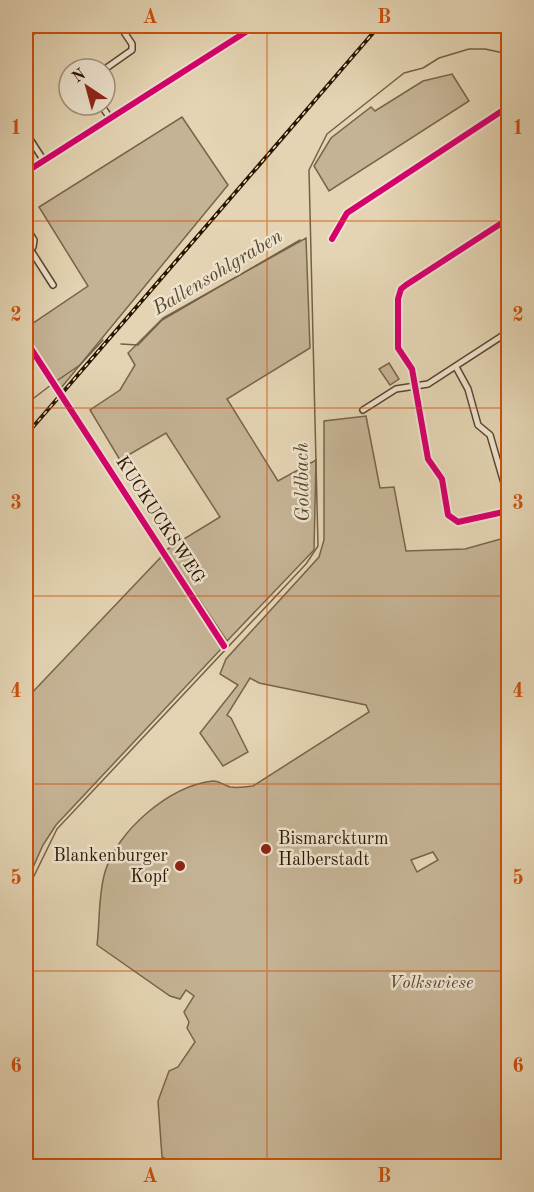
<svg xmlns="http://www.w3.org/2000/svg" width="534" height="1192" font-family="'Old Standard TT',serif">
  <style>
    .green { fill: #c5b395; stroke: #78644a; stroke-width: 1.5; fill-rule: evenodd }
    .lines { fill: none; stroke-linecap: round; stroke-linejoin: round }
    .stream { stroke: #756047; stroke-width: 1.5 }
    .street-casing { stroke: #5a442d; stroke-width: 8 }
    .street { stroke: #ede3ce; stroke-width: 5 }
    .rail-casing { stroke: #2c1400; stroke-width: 4 }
    .rail { stroke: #ede3ce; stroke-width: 1.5; stroke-dasharray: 4.5; stroke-linecap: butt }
    .cycleway-casing { stroke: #ede3ce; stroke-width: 10 }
    .cycleway { stroke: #d6006c; stroke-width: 6 }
    .grid { fill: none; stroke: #cc4f0a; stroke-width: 1.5; stroke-opacity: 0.55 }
    .poi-dot { fill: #8f2418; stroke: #ede3ce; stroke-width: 2 }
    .labels { text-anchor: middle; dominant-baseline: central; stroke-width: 5; stroke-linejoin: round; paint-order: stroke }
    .street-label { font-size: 18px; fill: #2c1400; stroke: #ede3ce }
    .poi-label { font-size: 18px; fill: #2c1400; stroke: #ede3ce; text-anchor: start }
    .park-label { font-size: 18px; font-style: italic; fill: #5a442d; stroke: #ede3ce }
    .water-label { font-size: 20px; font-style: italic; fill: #5c472f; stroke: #ede3ce }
    .neatline { fill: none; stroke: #cc4f0a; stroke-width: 2 }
    .grid-label { font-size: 20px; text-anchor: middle; font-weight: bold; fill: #cc4f0a }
  </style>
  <rect width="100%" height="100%" fill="#e4d4b3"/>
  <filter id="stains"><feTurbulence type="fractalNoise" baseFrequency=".00333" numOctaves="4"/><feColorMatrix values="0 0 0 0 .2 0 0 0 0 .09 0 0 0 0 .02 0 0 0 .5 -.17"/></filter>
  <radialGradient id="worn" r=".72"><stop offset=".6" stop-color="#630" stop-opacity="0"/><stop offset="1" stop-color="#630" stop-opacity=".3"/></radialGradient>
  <!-- green -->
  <g class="green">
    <polygon points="452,74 469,101 329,191 314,166 331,138 371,107 375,111 423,81"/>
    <polygon points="182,117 228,185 61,388 26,335 26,328 88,286 39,207"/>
    <polygon points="306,238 310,348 227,399 278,481 316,460 314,550 227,641 166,550 220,517 166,433 120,460 90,410 120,390 135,365 128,353 163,318"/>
    <polygon points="389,363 399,379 390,385 379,369"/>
    <path d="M366 416 380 488 394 487 406 551 465 549 508 537V1166H178L162 1157 158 1101 169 1071 178 1067 195 1042 187 1028 189 1022 184 1012 194 996 186 990 180 999 170 996 97 945C100 921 98 896 105 872 117 831 169 786 213 781 219 781 224 785 230 787 237 788 246 787 253 786L369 712 366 705 259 683 250 678 227 715 231 718 248 752 223 766 200 733 238 685 220 674 226 659 319 557 324 540V421ZM433 852 438 860 417 872 411 860Z"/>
    <polygon points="162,556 221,649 56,825 43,845 26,883 26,699"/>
  </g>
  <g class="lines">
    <!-- stream -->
    <g class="stream">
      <polyline points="121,344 138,345 162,320 300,240"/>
      <polyline points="55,382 80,365 103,340"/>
      <polyline points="26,404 51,385"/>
      <polyline points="26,933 33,878 57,829 306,564 318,546 309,170 327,134 404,73 423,68 439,58 469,49 485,49 508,54"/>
    </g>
    <defs>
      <g id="street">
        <polyline points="232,26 238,36"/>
        <polyline points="26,35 41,26"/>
        <polyline points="105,69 132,50 132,44 120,26"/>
        <polyline points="101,105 110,118"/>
        <polyline points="26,133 44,161"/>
        <polyline points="26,172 255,26"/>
        <polyline points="508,219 406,285 401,289 398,299 398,348 412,369 428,459 442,479 448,515 458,522 508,511"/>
        <polyline points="501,224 508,236"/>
        <polyline points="26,227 34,240 33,247 26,252"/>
        <polyline points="332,239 347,213 508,107"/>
        <polyline points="30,249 53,285"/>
        <polyline points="503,337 508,344"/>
        <polyline points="26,341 224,646"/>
        <polyline points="456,367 468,389 478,425 490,435 508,497"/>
        <polyline points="363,410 396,389 428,384 508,332"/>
      </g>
    </defs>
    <!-- street casing -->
    <use href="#street" class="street-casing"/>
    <!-- street -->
    <use href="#street" class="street"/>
    <defs>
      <polyline id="rail" points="26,435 379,26"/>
    </defs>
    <!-- rail casing -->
    <use href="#rail" class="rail-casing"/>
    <!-- rail -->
    <use href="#rail" class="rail"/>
    <defs>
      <g id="cycleway">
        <polyline points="26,172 255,26"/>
        <polyline points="508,219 406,285 401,289 398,299 398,348 412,369 428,459 442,479 448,515 458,522 508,511"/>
        <polyline points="332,239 347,213 508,107"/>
        <polyline points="26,341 224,646"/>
      </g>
    </defs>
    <!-- cycleway casing -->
    <use href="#cycleway" class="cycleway-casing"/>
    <!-- cycleway -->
    <use href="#cycleway" class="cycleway"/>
  </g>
  <!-- grid -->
  <path class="grid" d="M267 26V1166M26 221H508M26 408H508M26 596H508M26 784H508M26 971H508"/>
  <!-- markers -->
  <g class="poi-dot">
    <circle cx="266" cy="849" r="6"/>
    <circle cx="180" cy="866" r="6"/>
  </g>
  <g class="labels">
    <!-- street labels -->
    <g class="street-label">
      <text transform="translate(160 520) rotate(57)">KUCKUCKSWEG</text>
    </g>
    <!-- poi labels -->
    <g class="poi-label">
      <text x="278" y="839">Bismarckturm<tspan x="278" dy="21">Halberstadt</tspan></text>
      <text x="168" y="856" text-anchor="end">Blankenburger<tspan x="168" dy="21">Kopf</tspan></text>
    </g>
    <!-- park labels -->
    <g class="park-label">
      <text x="431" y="983">Volkswiese</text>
    </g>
    <!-- water labels -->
    <g class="water-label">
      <text transform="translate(218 273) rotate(-31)">Ballensohlgraben</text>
      <text transform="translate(303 482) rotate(-91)">Goldbach</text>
    </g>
  </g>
  <!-- margin -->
  <rect width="534" height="1192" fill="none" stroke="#e4d4b3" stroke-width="66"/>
  <!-- north arrow -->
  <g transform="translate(87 87) rotate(324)"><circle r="28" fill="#ede3ce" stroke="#a0907c" stroke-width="1.5"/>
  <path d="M0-4.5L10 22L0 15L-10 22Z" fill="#8f2418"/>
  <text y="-9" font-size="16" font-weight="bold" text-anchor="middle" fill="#2c1400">N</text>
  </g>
  <rect x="33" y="33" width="468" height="1126" class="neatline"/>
  <g class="grid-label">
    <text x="150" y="23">A</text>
    <text x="384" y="23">B</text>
    <text x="16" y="134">1</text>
    <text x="518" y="134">1</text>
    <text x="16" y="321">2</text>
    <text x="518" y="321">2</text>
    <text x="16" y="509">3</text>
    <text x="518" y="509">3</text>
    <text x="16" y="697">4</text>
    <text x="518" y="697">4</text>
    <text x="16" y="884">5</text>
    <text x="518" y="884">5</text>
    <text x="16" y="1072">6</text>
    <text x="518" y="1072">6</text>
    <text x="150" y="1182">A</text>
    <text x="384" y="1182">B</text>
  </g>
  <rect width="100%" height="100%" filter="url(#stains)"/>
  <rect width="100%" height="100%" fill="url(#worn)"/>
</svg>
